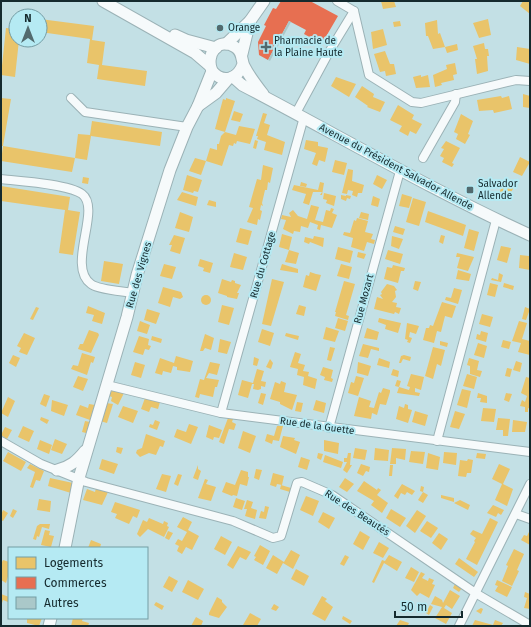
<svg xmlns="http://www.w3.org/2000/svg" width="531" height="627" font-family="'Fira Sans',sans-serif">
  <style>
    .homes { fill: #e9c46a }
    .shops { fill: #e76f51 }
    .building { fill: #aac8c9 }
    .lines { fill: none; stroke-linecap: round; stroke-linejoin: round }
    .street-casing { stroke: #9bb2b6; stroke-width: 10 }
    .secondary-casing { stroke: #9bb2b6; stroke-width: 13 }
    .street { stroke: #f6fafb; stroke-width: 8 }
    .secondary { stroke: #f6fafb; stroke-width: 11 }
    .poi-dot { fill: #526a6e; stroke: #b5eaf3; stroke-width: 1.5 }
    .labels { text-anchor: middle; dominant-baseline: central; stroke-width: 4; stroke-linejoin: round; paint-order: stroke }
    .poi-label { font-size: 10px; fill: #152a2e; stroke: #b5eaf3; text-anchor: start }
    .street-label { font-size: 10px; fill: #152a2e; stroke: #b5eaf3 }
  </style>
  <rect width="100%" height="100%" fill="#c3e0e5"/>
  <!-- homes -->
  <g class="homes">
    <polygon points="381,1 394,1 396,7 383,9"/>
    <polygon points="523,1 530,1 530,14 520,6"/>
    <polygon points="40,19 94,26 92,40 105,42 102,65 147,71 145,86 97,79 99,65 87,63 90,39 40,32"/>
    <polygon points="488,19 491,35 479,38 473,23"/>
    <polygon points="437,20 438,34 440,33 445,47 433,49 428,36 426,36 425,23"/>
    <polygon points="400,21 401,26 394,27 393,22"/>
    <polygon points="223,25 224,28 216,30 215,27"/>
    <polygon points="6,28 16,29 16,40 19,40 15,77 1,75"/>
    <polygon points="383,29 387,45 373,49 371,32"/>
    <polygon points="484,43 485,49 488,49 489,56 487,56 488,71 477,74 475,59 477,59 473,46"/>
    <polygon points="457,44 458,50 447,53 445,47"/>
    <polygon points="517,47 530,49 530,64 516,60"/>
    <polygon points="385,51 390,64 394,64 396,74 386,76 385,71 380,72 374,54"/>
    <polygon points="455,63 457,74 453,75 454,80 441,83 442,85 435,87 433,75 447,69 446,65"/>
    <polygon points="421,75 421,77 428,75 430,87 416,88 413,77"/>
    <polygon points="336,77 356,84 349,97 331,86"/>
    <polygon points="362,86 374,94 373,97 385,102 380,112 367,107 368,106 355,97"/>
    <polygon points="523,94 530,96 530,108 523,107"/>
    <polygon points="501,96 502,98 509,96 512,109 494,113 493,110 479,111 477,100"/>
    <polygon points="1,98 11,99 3,146 1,146"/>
    <polygon points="226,98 235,101 225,132 236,135 239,126 255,129 250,144 237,141 236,144 234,143 233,146 229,145 222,166 206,161 210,148 217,150 217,144 219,144 221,136 225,132 215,129 223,99 226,100"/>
    <polygon points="398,105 414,115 412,119 422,124 416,134 410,131 408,136 399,131 402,126 390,120"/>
    <polygon points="234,111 243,114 240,122 231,120"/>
    <polygon points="263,113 267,114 264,123 270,125 267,135 285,142 282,155 264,150 266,142 257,139 258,136 256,136"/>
    <polygon points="461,114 473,121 468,134 470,135 465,144 456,139 458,134 454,132"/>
    <polygon points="92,121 162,132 160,146 91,136 87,160 75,158 78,134 90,135"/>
    <polygon points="255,140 258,141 256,149 253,148"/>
    <polygon points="306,140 318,142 318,146 328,148 325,162 319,160 317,166 312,164 316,153 304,149"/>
    <polygon points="446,141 460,148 452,163 454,164 452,167 442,162 444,158 440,156 444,149 441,148"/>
    <polygon points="3,146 75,158 72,172 1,161"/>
    <polygon points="520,157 530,162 522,176 513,172"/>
    <polygon points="195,158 206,161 201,175 189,171"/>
    <polygon points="335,160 347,163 344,175 332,172"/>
    <polygon points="263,165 273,168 270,183 268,182 267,190 265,190 262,203 263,206 261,205 260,210 262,211 260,220 258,219 257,225 247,222 253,208 249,207 257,179 261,180"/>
    <polygon points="348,169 353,170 352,181 364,185 362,193 358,193 357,197 352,195 353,191 348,190 347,194 342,193"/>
    <polygon points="187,175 202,180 198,192 194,191 193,193 183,190"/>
    <polygon points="377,175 387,180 382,189 373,184"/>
    <polygon points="83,177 89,178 88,184 82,183"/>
    <polygon points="505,180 515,185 508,198 499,193"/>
    <polygon points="301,182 307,184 306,187 300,186"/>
    <polygon points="320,182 324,183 322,195 320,195 322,192 313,192 309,205 303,203 306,194 292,190 294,185 318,190"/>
    <polygon points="1,186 70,197 68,210 80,212 73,255 59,253 65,210 1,201"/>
    <polygon points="182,192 198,197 196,206 177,200"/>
    <polygon points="324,193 336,196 334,206 326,203 327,200 323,199"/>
    <polygon points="402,194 412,197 409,208 399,206"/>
    <polygon points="341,195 346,196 346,195 351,196 350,199 347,198 346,201 341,199"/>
    <polygon points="373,196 380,199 378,207 371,205"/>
    <polygon points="413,198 426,202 419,226 406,222"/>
    <polygon points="209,200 216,202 216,207 207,205"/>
    <polygon points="311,205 319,207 315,220 323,222 326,210 330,211 331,208 334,209 332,213 337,215 332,228 321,225 320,230 317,229 318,225 310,222 308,228 301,226 300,232 294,231 293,234 283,229 286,220 281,219 282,215 291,217 289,213 293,210 298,216 307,219"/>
    <polygon points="428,211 466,225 463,236 425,222"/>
    <polygon points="180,212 193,217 189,232 175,228"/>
    <polygon points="361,212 369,214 368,220 359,218"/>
    <polygon points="357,218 368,221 365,232 373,234 371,239 375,240 374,244 367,242 364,251 351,247 353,238 343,235 344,232 350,233 354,220 356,221"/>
    <polygon points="395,226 405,229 403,235 393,232"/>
    <polygon points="240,228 252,231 248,245 236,242"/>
    <polygon points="469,229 479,232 474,251 464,248"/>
    <polygon points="282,234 292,237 289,250 279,247"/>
    <polygon points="174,235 185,238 180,254 170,251 172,245 169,245"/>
    <polygon points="441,235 445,236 443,244 439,242"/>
    <polygon points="314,236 324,238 323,247 310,242 309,244 304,242 305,237 313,239"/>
    <polygon points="392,236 403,239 399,249 391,246"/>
    <polygon points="501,246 511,248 507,263 497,260"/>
    <polygon points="338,247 353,251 350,263 335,259"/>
    <polygon points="289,250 299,253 296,264 285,262"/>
    <polygon points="388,250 403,254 400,264 385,259"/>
    <polygon points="358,252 366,254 364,259 357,257"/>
    <polygon points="234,253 247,257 243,270 230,267"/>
    <polygon points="457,253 474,257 468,271 457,268 460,257 456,257"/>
    <polygon points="520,255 529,256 530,270 519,268"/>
    <polygon points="200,259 213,263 210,273 203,271 204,268 198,266"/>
    <polygon points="104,261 123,264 119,284 101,281"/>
    <polygon points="164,264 176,267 172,279 160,276"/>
    <polygon points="282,264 298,269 298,273 280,270"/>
    <polygon points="341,264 352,267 349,279 337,276"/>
    <polygon points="393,265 405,268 404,271 401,271 398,283 384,279 387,267 392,268"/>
    <polygon points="458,270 471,274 469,281 456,279"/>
    <polygon points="310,272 316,274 315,280 316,274 321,275 316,291 303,287 306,275 309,276"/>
    <polygon points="499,273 503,275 501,282 491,280 492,278 498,280"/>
    <polygon points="222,279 231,282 232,280 235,281 235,283 241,285 237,293 239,293 237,299 227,297 227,296 218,293"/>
    <polygon points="272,279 284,282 271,326 262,324"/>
    <polygon points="344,281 355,284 346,315 349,316 348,320 335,316 336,312 335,312"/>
    <polygon points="415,281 421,282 418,291 413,289"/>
    <polygon points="490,283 498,285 495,297 487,295"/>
    <polygon points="504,283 514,286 513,290 503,287"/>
    <polygon points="387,284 394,286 397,290 395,291 396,297 392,302 397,303 396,307 401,308 399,314 395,312 394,314 374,309 377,297 383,299 380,295 382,294 381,292"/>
    <polygon points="163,287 181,292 183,297 180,299 173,297 170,307 158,303"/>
    <polygon points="454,288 462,290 458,304 445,300 446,297 451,298"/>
    <circle cx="206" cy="300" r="5"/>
    <polygon points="442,302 456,306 452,318 445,316 441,332 437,331 434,343 423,340 426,328 429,328 430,325 433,326"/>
    <polygon points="222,305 234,308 229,325 218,322"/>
    <polygon points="299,305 306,307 304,316 296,314"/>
    <polygon points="88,306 105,313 102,324 92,321 94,315 86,313"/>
    <polygon points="36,307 39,308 33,320 30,319"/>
    <polygon points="525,307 530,309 526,320 522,319"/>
    <polygon points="147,309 160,313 156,324 144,320"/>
    <polygon points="482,314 493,317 490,327 479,324"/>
    <polygon points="338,318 348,321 345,331 335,328"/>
    <polygon points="379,318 401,323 398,333 385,329 386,325 378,322"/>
    <polygon points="140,321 150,325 147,334 137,331"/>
    <polygon points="519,321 527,323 522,339 530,341 530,355 518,352 521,343 512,341"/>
    <polygon points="407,323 419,326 416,334 410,332 409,337 412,338 410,343 407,342 408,340 405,339"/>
    <polygon points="326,327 339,331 335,342 323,339"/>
    <polygon points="367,328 379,332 377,340 364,338"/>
    <polygon points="262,329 274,333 270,346 258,342"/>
    <polygon points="89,330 98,333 99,335 91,353 78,349 80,344 83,344"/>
    <polygon points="481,331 488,333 486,342 476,339 477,334 480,335"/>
    <polygon points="24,333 35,338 27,355 19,352 21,348 17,346"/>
    <polygon points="286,333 299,336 298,340 285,336"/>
    <polygon points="205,334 214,338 211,350 205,348 203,351 200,351"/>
    <polygon points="139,336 149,339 148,345 151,346 149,350 145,349 143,355 133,352"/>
    <polygon points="152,336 162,339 161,343 151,340"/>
    <polygon points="220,339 231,342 227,354 218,352"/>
    <polygon points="503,340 511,342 509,349 501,347"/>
    <polygon points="440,341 448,343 447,347 440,345"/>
    <polygon points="478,343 487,346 484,358 474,355"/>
    <polygon points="363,344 379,348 379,351 371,349 368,358 359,356"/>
    <polygon points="330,347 335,348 331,361 327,360"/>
    <polygon points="433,347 445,350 441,366 437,364 433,379 425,376"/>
    <polygon points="295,352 301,354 298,363 305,365 303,371 309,372 308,376 317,379 315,389 303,385 304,377 297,375 298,369 290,367"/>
    <polygon points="82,353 95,357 93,363 91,362 87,375 71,369 73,365 78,366"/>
    <polygon points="13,355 20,358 16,367 9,363"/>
    <polygon points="404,355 411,357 410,361 403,359 401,363 399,363 401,356"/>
    <polygon points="176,356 193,361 190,372 177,370 177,367 173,366 171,373 163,371 162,375 155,373 160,358 174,363"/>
    <polygon points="254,357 259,359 257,366 253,365"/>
    <polygon points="379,358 390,362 389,368 377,365"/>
    <polygon points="469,358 479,361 477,370 482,371 480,377 470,374 470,366 467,365"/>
    <polygon points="270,359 273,363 271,369 266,367"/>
    <polygon points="516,361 522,363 520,372 513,370"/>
    <polygon points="135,362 145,365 141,378 131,375"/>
    <polygon points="210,362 220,364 217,375 209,373 206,378 219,380 217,387 215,387 213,397 200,394 199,398 195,397 200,379 204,380"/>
    <polygon points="358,362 371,366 368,376 357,373"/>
    <polygon points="323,367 333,370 331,378 333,379 332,382 324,380 325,377 320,375"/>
    <polygon points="507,368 512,369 510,377 505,376"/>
    <polygon points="257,369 264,371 261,381 266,382 265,387 261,386 261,389 258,390 253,389 254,384 252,384 248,398 238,395 242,380 253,383"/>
    <polygon points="393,369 399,371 398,377 391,375"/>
    <polygon points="411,374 424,377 421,390 415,388 415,392 420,393 419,396 397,393 399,387 395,386 397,380 401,381 399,387 409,390 410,387 407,386"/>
    <polygon points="467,374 477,377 474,389 463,386"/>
    <polygon points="78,376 88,379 83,391 73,387"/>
    <polygon points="356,376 364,378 358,396 348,393 351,382 354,383"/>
    <polygon points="526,377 530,378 530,409 528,408 528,412 525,412 525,407 520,406 522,400 525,402 527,396 521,393"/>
    <polygon points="281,381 286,383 284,392 297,395 292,410 280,404 280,402 270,399 275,382 280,384"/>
    <polygon points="383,388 390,390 390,392 386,405 380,404 377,415 372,413 371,419 354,416 359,397 371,401 369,407 374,408 379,392 381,393"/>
    <polygon points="462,389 471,391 467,408 457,405"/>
    <polygon points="114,390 124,393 118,405 111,401 112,397 109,396 110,392"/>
    <polygon points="261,393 266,394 263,405 258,403"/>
    <polygon points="478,393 487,396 487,403 480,402 481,398 477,398"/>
    <polygon points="506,393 512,394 509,402 504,400"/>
    <polygon points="44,394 50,396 46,407 40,404"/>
    <polygon points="8,397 15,401 8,417 1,413"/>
    <polygon points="145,398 160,402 158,409 151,407 149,412 141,409"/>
    <polygon points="52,400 68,405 64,416 51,411"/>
    <polygon points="316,400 326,403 324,413 313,410"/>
    <polygon points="297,402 303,403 301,412 295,411"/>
    <polygon points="106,403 113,404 107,423 100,421"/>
    <polygon points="89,404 95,405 90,420 76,415 80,405 88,408"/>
    <polygon points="405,404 408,405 408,409 412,410 408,423 396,419 399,406 404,408"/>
    <polygon points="123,406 138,411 133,423 118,417"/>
    <polygon points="483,408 496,409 494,422 481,421"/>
    <polygon points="415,411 428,415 425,426 412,422"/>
    <polygon points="455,411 465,414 459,429 450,427"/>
    <polygon points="41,417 49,420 47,424 40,420"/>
    <polygon points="228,418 233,419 232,422 236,424 234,430 229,429 224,444 219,442"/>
    <polygon points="498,418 510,419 508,436 503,436 503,430 496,430"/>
    <polygon points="155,420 160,422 157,430 149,427 150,424 153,425"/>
    <polygon points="513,420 527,422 525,432 512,432"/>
    <polygon points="85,421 90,422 86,433 82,432"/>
    <polygon points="189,424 198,427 191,444 174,437 177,429 186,432"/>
    <polygon points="209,425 222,430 219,438 214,437 213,440 206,437"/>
    <polygon points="23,426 34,431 29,442 18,437"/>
    <polygon points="277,426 283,426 279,441 273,440 272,444 265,441 267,434 274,436"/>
    <polygon points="5,427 12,430 7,439 1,435"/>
    <polygon points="243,431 256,436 250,453 238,448"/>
    <polygon points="146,434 165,441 163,447 160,446 156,455 149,453 140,457 136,453 137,450 142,448"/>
    <polygon points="283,436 295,438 294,440 300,442 296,454 280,447"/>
    <polygon points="55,439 67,444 62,454 51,450"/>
    <polygon points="40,440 52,445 49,454 37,449"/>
    <polygon points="324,440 339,443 338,454 324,451"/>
    <polygon points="117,447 123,448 121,454 116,452"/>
    <polygon points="355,448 367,450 365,460 353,458"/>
    <polygon points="375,448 389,450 388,461 374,460"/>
    <polygon points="392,448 406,449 405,460 396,458 396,464 390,464"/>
    <polygon points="411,451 425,452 423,464 409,462"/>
    <polygon points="8,452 26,462 21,471 3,461"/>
    <polygon points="444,452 457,453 456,465 443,463"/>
    <polygon points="318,453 323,454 321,460 317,458"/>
    <polygon points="348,453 351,453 350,465 352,465 347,473 343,470 347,462 344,462 344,458 347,458"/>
    <polygon points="428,453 440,457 438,470 426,468"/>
    <polygon points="477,453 486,454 485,459 476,458"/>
    <polygon points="325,455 343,462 341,468 323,462"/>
    <polygon points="301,457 310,460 307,470 298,467"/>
    <polygon points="102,459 118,464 114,474 99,469"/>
    <polygon points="468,459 473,460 471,473 467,473 466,477 458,476 460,460 467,461"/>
    <polygon points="30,464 44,471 40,481 36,480 33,488 30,487 35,472 27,468"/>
    <polygon points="361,464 370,467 369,472 366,471 363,476 357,473"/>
    <polygon points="499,464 510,469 503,484 513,489 507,506 495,500 502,484 492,479"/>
    <polygon points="198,465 198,469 201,471 198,480 193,478"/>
    <polygon points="390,465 393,465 392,476 389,476"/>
    <polygon points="256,469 262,470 259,480 254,478"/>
    <polygon points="241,470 248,472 248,477 249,477 247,486 240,484 237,496 233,495 232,496 222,492 226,482 235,485"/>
    <polygon points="273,473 284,476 282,485 277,484 276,487 270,485"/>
    <polygon points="162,474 171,476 166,492 156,489"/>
    <polygon points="178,474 182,475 178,486 174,484"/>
    <polygon points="50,478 73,483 71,493 48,486"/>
    <polygon points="345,478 354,484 347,492 339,487"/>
    <polygon points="205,479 208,480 206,484 216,487 211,501 198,498"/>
    <polygon points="364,481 377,490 378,488 381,490 377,495 388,503 382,513 371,505 374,501 357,491"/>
    <polygon points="402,484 415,491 412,495 407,492 405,495 401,493 398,499 394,496"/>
    <polygon points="281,485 291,488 290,492 280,489"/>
    <polygon points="421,486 424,487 423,492 428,495 423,503 418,500 423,492 420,491"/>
    <polygon points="96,488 108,492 102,505 83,500 87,489 95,492"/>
    <polygon points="441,495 454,498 454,502 441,498"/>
    <polygon points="306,496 319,501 313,516 300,510"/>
    <polygon points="236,498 245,501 242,510 233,507"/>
    <polygon points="39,499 51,501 50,512 37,510"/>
    <polygon points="247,500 253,502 251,508 257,510 255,519 245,516 247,509 244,509"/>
    <polygon points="460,500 470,505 468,510 454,503"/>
    <polygon points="115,502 140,510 137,518 133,516 129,524 115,518 117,514 111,512"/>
    <polygon points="493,505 504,510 501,515 498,513 496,517 487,513"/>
    <polygon points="265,506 269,507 266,519 259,518 261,511 264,512"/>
    <polygon points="13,509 17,511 13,518 10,516"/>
    <polygon points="391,509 406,518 400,527 386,518"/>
    <polygon points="3,510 8,513 3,521 1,520 1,515"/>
    <polygon points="417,510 426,516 415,533 406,526"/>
    <polygon points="323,512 335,518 329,529 318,522"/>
    <polygon points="183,517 192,522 188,530 199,536 192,550 186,547 182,554 177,551 179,546 175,544 178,539 182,541 187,532 177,527"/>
    <polygon points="149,518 163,524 164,521 168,523 167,526 169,527 164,537 148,529 140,537 137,534 143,520 147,522"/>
    <polygon points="490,518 498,522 477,565 466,559 475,542 474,541 476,538 470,534 473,530 482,534"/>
    <polygon points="427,521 438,528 431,538 420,531"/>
    <polygon points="40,524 50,524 49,529 42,527 39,537 37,536 36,540 33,539 37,526"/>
    <polygon points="45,530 50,531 49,535 54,536 51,547 41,545"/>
    <polygon points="168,531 173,533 169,540 165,538"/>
    <polygon points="360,531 370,537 363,550 353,544"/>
    <polygon points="529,532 530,532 530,545 521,540 524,535 527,536"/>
    <polygon points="439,533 448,539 441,550 432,543"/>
    <polygon points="221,536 232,542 225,555 214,549"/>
    <polygon points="91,540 101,544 100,548 88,548"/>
    <polygon points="379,542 389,548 383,558 373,553"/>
    <polygon points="260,545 270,551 263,565 254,560 256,557 254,556"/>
    <polygon points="238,546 251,552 246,560 240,557 233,569 227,565"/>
    <polygon points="514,549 524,554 517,570 519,571 512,586 502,581 508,566 506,565"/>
    <polygon points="291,550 300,555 293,569 283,563 277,574 266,568 273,555 284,562"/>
    <polygon points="345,555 349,557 344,566 340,564"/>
    <polygon points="389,555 402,562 397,571 384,563 374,583 372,582 382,560 385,561"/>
    <polygon points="459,558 478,572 474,577 455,564"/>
    <polygon points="3,560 9,562 9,573 6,583 1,580 1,564"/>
    <polygon points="411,567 419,572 414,582 405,578"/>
    <polygon points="296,569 309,576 304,586 291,579"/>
    <polygon points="421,572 425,574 422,578 428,581 429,578 434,580 432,584 435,585 429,598 420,593 417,596 411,590"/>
    <polygon points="169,576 178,581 172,592 163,587"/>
    <polygon points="188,580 204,589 198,600 182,592"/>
    <polygon points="497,580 512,587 507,597 495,591 498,586 495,585"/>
    <polygon points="455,584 462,588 459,592 453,588"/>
    <polygon points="450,590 460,596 452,609 446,605 444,608 452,613 446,624 435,618 442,607 431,604 435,596 442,600 443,603"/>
    <polygon points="525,592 530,594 530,609 524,608 527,598 524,597"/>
    <polygon points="1,594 9,597 8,602 3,600 1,606"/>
    <polygon points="322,596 327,599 325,601 333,607 325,621 312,614"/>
    <polygon points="217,597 222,600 222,602 227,607 219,618 209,615 209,613"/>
    <polygon points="156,602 164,606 162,610 154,605"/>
    <polygon points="274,604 279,607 276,611 271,609"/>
    <polygon points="430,605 433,607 429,615 426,613"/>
    <polygon points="481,608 483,609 481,614 476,611"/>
    <polygon points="250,613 261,619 257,626 243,625"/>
    <polygon points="343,616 352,621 350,624 342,619"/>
    <polygon points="196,617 203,621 201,626 191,626"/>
    <polygon points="27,618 42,618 39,626 27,623"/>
    <polygon points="73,618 83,618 82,621 89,623 88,626 71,626"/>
    <polygon points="400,620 409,623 408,625 410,626 396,626"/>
    <polygon points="475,620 493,625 495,620 503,623 501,626 472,626"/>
  </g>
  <!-- shops -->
  <polygon class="shops" points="281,1 310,1 338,16 324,40 319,37 317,41 304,34 306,30 289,21 268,60 259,55 258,42 266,26 264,25 273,8 276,9"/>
  <!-- building -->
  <polygon class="building" points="289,21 291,22 270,61 268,60"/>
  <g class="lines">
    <defs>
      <g id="street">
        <polyline points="354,11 369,75 412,102 421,103 516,80 530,81"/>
        <polyline points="71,98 85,112 187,127"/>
        <polyline points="296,113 329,52 354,11 337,1"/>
        <polyline points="423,158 455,102 456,94"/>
        <path d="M1 179C20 181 68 184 82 194 102 209 66 266 91 284 99 290 122 291 133 293"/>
        <polyline points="107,385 221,413 530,452"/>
        <polyline points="221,413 304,117"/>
        <polyline points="329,428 400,171"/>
        <polyline points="1,441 41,464 86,482 233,521 273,538 281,536 297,483 302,482 332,495 477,594 530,625"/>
        <polyline points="437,441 496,220"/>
        <polyline points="516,514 530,519"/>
        <polyline points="459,626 530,484"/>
      </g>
      <g id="secondary">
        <polyline points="103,1 195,53 209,65"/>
        <polyline points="175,35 186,40 216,48"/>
        <polyline points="226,44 250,21 264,1"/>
        <polyline points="242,54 250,21"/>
        <path d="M243 64C238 79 223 84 212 71 205 55 218 36 235 47 243 52 241 59 244 66 249 76 256 85 263 94"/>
        <path d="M233 77 242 85C338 135 431 190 530 235"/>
        <polyline points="198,106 216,93 228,79"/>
        <path d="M57 470C70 467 77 461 85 451"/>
        <polyline points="65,548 79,478 127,317 137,275 170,170 187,127 198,106 212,71"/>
        <polyline points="49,626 51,618"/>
      </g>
    </defs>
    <!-- street casing -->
    <use href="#street" class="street-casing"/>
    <!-- secondary casing -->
    <use href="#secondary" class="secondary-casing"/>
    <!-- street -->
    <use href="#street" class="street"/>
    <!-- secondary -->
    <use href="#secondary" class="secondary"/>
  </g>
  <!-- markers -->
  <g class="poi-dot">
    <circle cx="220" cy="28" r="4"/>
    <path d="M264 41h4v4h4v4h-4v4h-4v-4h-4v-4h4z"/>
    <rect x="466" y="186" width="8" height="8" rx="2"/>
  </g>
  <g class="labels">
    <!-- poi labels -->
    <g class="poi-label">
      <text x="228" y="28">Orange</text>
      <text x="274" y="41">Pharmacie de<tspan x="274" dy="12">la Plaine Haute</tspan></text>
      <text x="478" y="184">Salvador<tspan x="478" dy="12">Allende</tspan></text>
    </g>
    <!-- street labels -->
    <g class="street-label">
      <text transform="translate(396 167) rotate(28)">Avenue du Président Salvador Allende</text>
      <text transform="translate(263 265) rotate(-74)">Rue du Cottage</text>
      <text transform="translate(139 275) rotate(-74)">Rue des Vignes</text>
      <text transform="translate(364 299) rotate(-75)">Rue Mozart</text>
      <text transform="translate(317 426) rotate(8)">Rue de la Guette</text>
      <text transform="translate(357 513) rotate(33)">Rue des Beautés</text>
    </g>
  </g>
  <!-- border -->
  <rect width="531" height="627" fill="none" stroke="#152a2e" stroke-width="4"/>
  <!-- legend -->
  <rect x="8" y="547" width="140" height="72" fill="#b5eaf3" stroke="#759da4"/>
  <rect x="16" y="557" width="20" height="12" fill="#e9c46a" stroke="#759da4"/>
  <text x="44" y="567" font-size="12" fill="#152a2e">Logements</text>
  <rect x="16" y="577" width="20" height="12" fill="#e76f51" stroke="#759da4"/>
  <text x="44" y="587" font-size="12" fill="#152a2e">Commerces</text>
  <rect x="16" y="597" width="20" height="12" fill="#aac8c9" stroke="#759da4"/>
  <text x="44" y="607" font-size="12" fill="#152a2e">Autres</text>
  <!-- north arrow -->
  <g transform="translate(28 28)"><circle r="19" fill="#b5eaf3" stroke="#759da4"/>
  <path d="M0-3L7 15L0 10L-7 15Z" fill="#526a6e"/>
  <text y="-6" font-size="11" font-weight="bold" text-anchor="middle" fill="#152a2e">N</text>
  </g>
  <!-- scale -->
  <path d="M395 611v6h67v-6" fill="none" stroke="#152a2e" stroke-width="2"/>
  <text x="401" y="611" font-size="12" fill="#152a2e" stroke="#b5eaf3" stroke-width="3" paint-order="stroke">50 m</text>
</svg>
